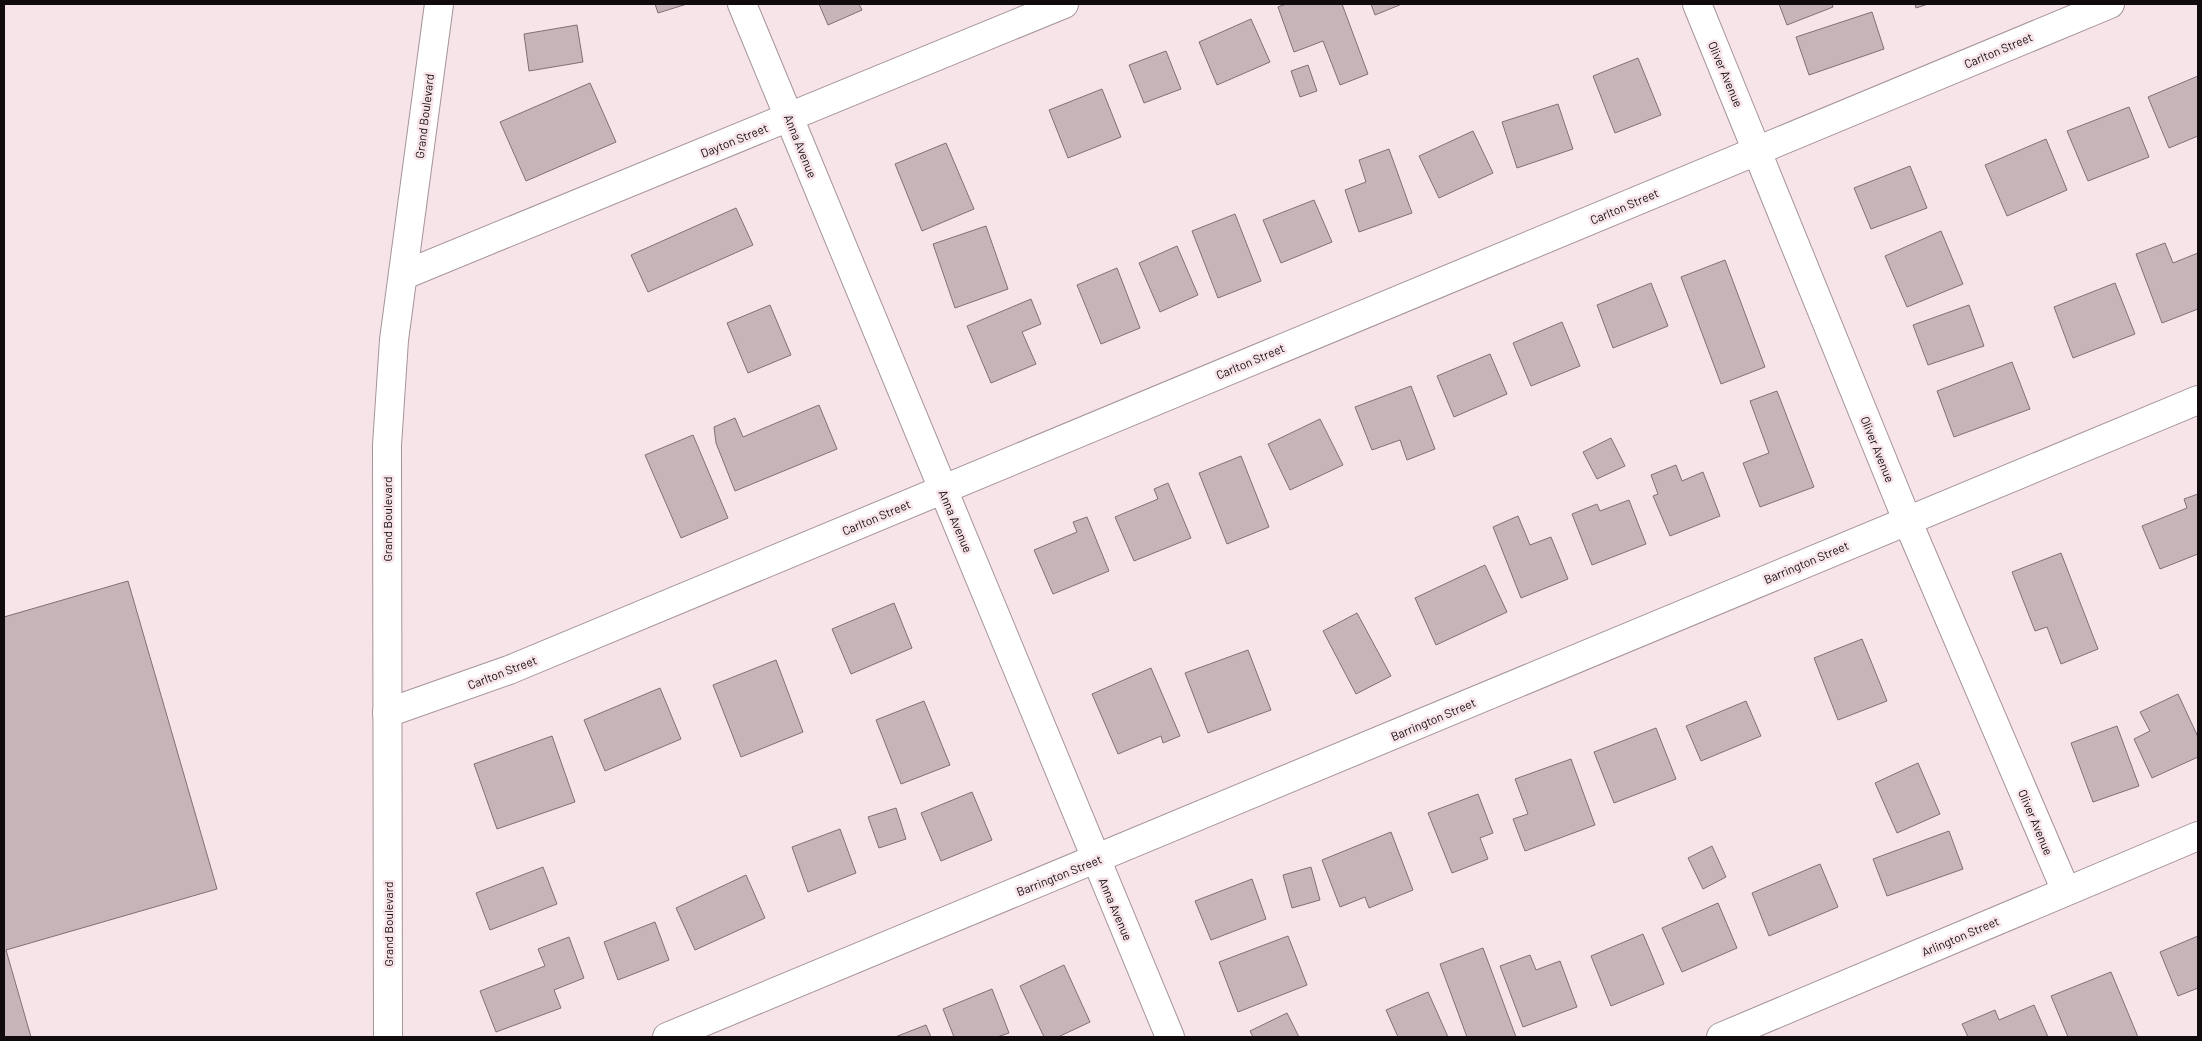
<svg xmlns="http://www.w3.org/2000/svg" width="2202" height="1041" font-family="Barlow,sans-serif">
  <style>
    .building { fill: #c6b4b9; stroke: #807074 }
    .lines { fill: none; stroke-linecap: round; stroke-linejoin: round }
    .minor-casing { stroke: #a59498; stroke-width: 30 }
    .minor { stroke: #fff; stroke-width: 28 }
    .labels { text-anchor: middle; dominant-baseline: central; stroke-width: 5; stroke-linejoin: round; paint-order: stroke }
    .street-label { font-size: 12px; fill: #110b0d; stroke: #f7e4e9 }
  </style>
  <rect width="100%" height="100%" fill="#f7e4e9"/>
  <!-- building -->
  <g class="building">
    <polygon points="655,4 687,4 658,13"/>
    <polygon points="819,4 859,4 862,10 828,25"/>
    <polygon points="1286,4 1342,4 1368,74 1340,85 1323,41 1294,52 1278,7"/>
    <polygon points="1371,4 1402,4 1375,15"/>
    <polygon points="1779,4 1832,4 1833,7 1787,25"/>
    <polygon points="1915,4 1928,4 1916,8"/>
    <polygon points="1872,12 1884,49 1809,75 1796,37"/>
    <polygon points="1251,19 1270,62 1217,85 1199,42"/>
    <polygon points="577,25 583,62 529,71 524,34"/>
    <polygon points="1166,51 1181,89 1144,103 1129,65"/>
    <polygon points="1638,58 1661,115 1615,133 1593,76"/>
    <polygon points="1308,65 1317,91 1300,97 1291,71"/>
    <polygon points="2198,76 2198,136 2169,148 2148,97"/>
    <polygon points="590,83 616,142 526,181 500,122"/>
    <polygon points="1102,89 1121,137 1068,158 1049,110"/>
    <polygon points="1558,104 1573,149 1517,168 1502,122"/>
    <polygon points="2129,107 2149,157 2088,181 2067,131"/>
    <polygon points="1473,131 1493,173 1439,198 1419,156"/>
    <polygon points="2046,139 2067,190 2007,216 1985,165"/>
    <polygon points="946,143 974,209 922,231 895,164"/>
    <polygon points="1389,149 1412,213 1359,232 1345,190 1366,182 1359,160"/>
    <polygon points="1910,166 1927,208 1871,229 1854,188"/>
    <polygon points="1314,200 1332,242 1281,263 1263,220"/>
    <polygon points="736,208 753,245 648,292 631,255"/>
    <polygon points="1235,214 1261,281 1218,298 1192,231"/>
    <polygon points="986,226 1008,289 955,308 933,244"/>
    <polygon points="1941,231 1963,284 1907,307 1885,256"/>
    <polygon points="2165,243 2173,263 2198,253 2198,309 2162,323 2136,254"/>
    <polygon points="1177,246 1198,295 1160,312 1139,263"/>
    <polygon points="1725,260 1765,367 1721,384 1681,277"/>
    <polygon points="1117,268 1140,328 1101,344 1077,285"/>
    <polygon points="1651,283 1668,326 1613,348 1597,305"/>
    <polygon points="2115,283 2135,334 2073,358 2054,307"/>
    <polygon points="1031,299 1041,324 1022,332 1036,364 991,383 967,326"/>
    <polygon points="770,305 791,355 748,373 727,323"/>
    <polygon points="1969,305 1984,346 1928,365 1913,325"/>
    <polygon points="1562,322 1580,366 1531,386 1513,343"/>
    <polygon points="1490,354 1507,394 1454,417 1437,376"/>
    <polygon points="2012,362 2030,409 1954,437 1937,391"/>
    <polygon points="1411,386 1435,449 1407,460 1400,440 1372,450 1355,407"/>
    <polygon points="1777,391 1814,487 1760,507 1743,463 1769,453 1750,401"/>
    <polygon points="819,405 837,449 735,491 716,443 714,427 735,418 743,437"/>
    <polygon points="1320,419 1343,465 1290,490 1268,444"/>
    <polygon points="693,435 728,518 681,538 645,455"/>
    <polygon points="1611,438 1625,466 1597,479 1583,452"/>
    <polygon points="1241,456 1269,527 1227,544 1199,473"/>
    <polygon points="1676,465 1682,481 1703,472 1720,516 1670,536 1653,496 1658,494 1651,475"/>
    <polygon points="1168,483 1191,538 1134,561 1115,517 1158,499 1154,489"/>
    <polygon points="2198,494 2198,554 2160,569 2142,526 2187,508 2184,499"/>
    <polygon points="1629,500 1646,544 1592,565 1572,514 1597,504 1600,511"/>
    <polygon points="1518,516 1530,545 1551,537 1568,579 1521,598 1493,527"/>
    <polygon points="1087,517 1109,571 1053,594 1034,550 1077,532 1073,522"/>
    <polygon points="2061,553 2098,649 2061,664 2047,627 2035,631 2012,572"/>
    <polygon points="1485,565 1507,612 1436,645 1415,598"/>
    <polygon points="128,581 217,889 6,950 31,1037 4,1037 4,617"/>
    <polygon points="894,603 912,648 851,674 832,629"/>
    <polygon points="1357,613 1391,676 1356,694 1323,631"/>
    <polygon points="1862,639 1887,701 1838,720 1814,658"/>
    <polygon points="1248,650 1271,710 1208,733 1185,673"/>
    <polygon points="776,660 803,732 741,757 713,685"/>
    <polygon points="1151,668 1180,736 1163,743 1161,736 1118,754 1092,694"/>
    <polygon points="660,688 681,739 605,771 584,720"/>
    <polygon points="2178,694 2198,737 2198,757 2152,778 2134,739 2150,731 2140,712"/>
    <polygon points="924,701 950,765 901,784 876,720"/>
    <polygon points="1746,701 1761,736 1701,761 1686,726"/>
    <polygon points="2117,726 2139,786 2093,802 2071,743"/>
    <polygon points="1656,728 1676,779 1614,803 1594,752"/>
    <polygon points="552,736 575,802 497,829 474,764"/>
    <polygon points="1571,759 1595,825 1525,851 1513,819 1528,814 1515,779"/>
    <polygon points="1918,763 1940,814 1897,833 1875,783"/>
    <polygon points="972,792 992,840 941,861 921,813"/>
    <polygon points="1478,794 1493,833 1480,838 1488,859 1452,873 1428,813"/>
    <polygon points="896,808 906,839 879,848 868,817"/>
    <polygon points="840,829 856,873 808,892 792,847"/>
    <polygon points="1949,831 1963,869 1887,896 1873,859"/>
    <polygon points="1391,832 1413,890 1369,908 1365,897 1340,907 1322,860"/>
    <polygon points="1712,846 1726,877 1703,889 1688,858"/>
    <polygon points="1820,864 1838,907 1769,936 1752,893"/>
    <polygon points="543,867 557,904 490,930 476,893"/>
    <polygon points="1311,867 1320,900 1292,908 1283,875"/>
    <polygon points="746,875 765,918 695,950 676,908"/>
    <polygon points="1252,879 1266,919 1211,940 1195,901"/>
    <polygon points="1718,903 1737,948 1682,972 1662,928"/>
    <polygon points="655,922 669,960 618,980 604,942"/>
    <polygon points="1643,934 1664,984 1611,1006 1591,956"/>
    <polygon points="1288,936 1307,985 1238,1012 1219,962"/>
    <polygon points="2198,936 2198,988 2178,996 2160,952"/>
    <polygon points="569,937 584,978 554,990 561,1008 496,1032 480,991 545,966 538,949"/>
    <polygon points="1483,948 1516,1037 1467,1037 1440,964"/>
    <polygon points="1530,955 1536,970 1560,961 1577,1007 1523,1027 1500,966"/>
    <polygon points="1064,965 1090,1022 1058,1037 1044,1037 1020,986"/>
    <polygon points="2111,972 2138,1037 2068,1037 2051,996"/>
    <polygon points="992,989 1009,1033 997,1037 954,1037 943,1009"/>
    <polygon points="1428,992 1448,1037 1398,1037 1386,1010"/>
    <polygon points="2034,1005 2048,1037 1968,1037 1962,1024 1995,1010 1999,1020"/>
    <polygon points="1287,1013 1299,1037 1253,1037 1250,1031"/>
    <polygon points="926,1025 931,1037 895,1037"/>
  </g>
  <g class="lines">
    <defs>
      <g id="minor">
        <polyline points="742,4 1170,1037"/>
        <polyline points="1697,4 1907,520 2066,891"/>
        <polyline points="404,275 1064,4"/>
        <polyline points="387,713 509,670 2110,4"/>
        <polyline points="388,1037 387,445 394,340 439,4"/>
        <polyline points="667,1037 2198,400"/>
        <polyline points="1721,1037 2198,836"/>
      </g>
    </defs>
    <!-- minor casing -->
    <use href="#minor" class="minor-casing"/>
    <!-- minor -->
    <use href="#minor" class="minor"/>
  </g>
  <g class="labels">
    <!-- street labels -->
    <g class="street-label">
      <text transform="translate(1998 50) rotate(-23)">Carlton Street</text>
      <text transform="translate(1726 74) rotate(67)">Oliver Avenue</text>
      <text transform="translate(424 116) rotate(-83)">Grand Boulevard</text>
      <text transform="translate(734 140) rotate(-22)">Dayton Street</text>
      <text transform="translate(801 146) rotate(68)">Anna Avenue</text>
      <text transform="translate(1624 206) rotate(-23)">Carlton Street</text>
      <text transform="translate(1250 361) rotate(-23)">Carlton Street</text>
      <text transform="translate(1878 449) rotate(68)">Oliver Avenue</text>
      <text transform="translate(876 517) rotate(-23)">Carlton Street</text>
      <text transform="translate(387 519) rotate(-90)">Grand Boulevard</text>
      <text transform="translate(956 521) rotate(67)">Anna Avenue</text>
      <text transform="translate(1806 562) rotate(-23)">Barrington Street</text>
      <text transform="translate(502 672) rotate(-21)">Carlton Street</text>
      <text transform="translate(1433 719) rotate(-23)">Barrington Street</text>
      <text transform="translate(2036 822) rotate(67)">Oliver Avenue</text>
      <text transform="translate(1059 875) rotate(-22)">Barrington Street</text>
      <text transform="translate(1116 909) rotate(67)">Anna Avenue</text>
      <text transform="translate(388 924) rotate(-90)">Grand Boulevard</text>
      <text transform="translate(1960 936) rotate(-23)">Arlington Street</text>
    </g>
  </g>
  <!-- border -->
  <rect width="2202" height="1041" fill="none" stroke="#110b0d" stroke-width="10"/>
</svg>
